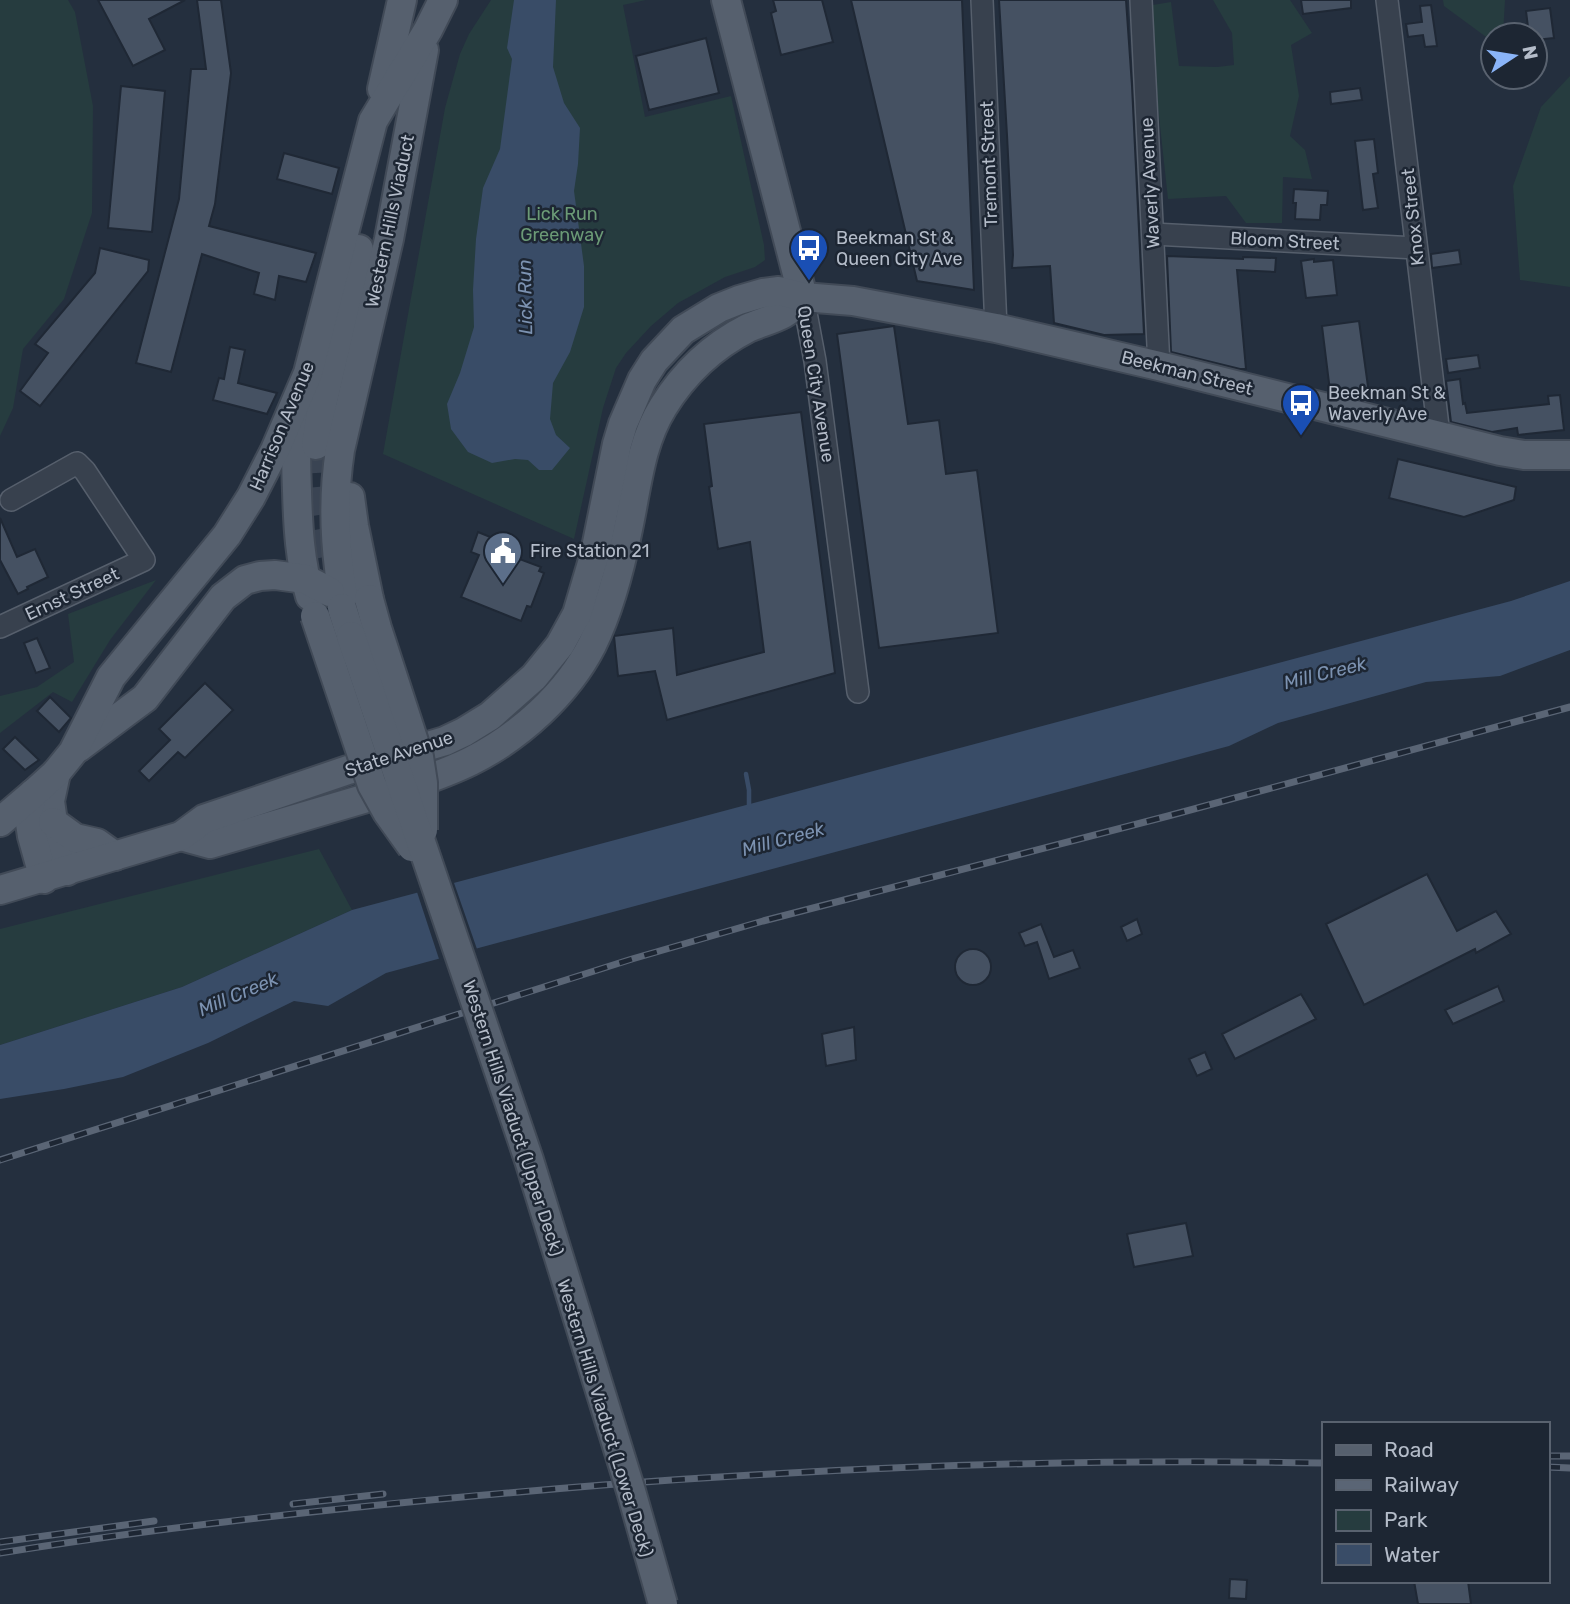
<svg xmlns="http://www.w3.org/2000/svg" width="1570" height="1604" font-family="Rubik,sans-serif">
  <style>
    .green { fill: #263c3f }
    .water { fill: #394c67 }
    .pier { fill: #242f3e }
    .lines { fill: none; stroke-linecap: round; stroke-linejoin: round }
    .stream { stroke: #394c67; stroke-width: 4.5 }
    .building { fill: #455162; stroke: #1f2835; stroke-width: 2 }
    .major-tunnel { stroke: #3a4453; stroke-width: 28; stroke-dasharray: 28 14; stroke-linecap: butt }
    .minor-casing { stroke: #565f6c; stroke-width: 24 }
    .major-casing { stroke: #414a57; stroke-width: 32 }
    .minor { stroke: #38414e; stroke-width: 21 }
    .major { stroke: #56606e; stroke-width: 28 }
    .rail-casing { stroke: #5a6575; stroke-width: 7 }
    .rail { stroke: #1d2633; stroke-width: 4.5; stroke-dasharray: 13; stroke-linecap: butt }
    .major-bridge-casing { stroke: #414a57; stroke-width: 32; stroke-linecap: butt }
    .major-bridge { stroke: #56606e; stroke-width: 28 }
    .labels { text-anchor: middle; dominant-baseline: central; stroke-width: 5; stroke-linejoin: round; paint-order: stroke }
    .street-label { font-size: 18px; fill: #b4bcc9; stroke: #1d2633 }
    .park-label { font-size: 18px; fill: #6b9a76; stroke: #1d2633 }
    .poi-label { font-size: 18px; fill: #b4bcc9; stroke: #1d2633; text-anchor: start }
    .water-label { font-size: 19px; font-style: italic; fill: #7c92b1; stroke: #1d2633 }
  </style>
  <rect width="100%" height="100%" fill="#242f3e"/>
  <!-- green -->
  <g class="green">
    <polygon points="0,0 68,0 75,12 93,106 92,213 64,299 23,349 13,408 0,436"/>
    <polygon points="491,0 646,0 623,5 645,117 731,96 764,245 765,260 755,267 725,277 678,303 651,326 626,353 616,368 603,408 574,539 383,454 445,108 460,54 469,34"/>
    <polygon points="1213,0 1290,0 1312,33 1291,45 1299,96 1290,136 1305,150 1312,179 1283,177 1282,223 1246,223 1226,196 1168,199 1147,6 1171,2 1179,66 1217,67 1234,65 1232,33"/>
    <polygon points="1443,0 1505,0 1503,35 1493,35 1493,42 1444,6"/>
    <polygon points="1570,76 1570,287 1520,280 1513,186 1541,107"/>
    <polygon points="156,580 110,640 72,702 53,692 0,733 0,696 37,687 74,662 68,614"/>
    <polygon points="319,849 352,910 182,987 0,1045 0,929"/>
  </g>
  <!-- water -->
  <g class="water">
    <polygon points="514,0 556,0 553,67 564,103 580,128 578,164 574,191 584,266 584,307 570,352 553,383 550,419 556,435 570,448 552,470 539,470 528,460 515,459 492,463 468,452 451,429 447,404 460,373 474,327 473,290 476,239 483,188 500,149 512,59 507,48"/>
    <polygon points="1570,581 1570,650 1500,676 1426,682 1278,723 1229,746 386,973 328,1006 294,1001 208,1043 123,1077 64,1089 0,1099 0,1045 182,987 352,910 1511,601"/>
  </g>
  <!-- pier -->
  <polygon class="pier" points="453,880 478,952 440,962 416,889"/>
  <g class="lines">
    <!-- stream -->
    <polyline class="stream" points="746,774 749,790 749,808"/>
  </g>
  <!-- building -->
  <g class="building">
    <polygon points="98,0 185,0 149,19 165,50 133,66"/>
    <polygon points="197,0 221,0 231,73 215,204 209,226 316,253 306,282 279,276 275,300 254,294 259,273 202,254 171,372 136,363 179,199 191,69 206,69"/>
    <polygon points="773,0 822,0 833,42 781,55 771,13 776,11"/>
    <polygon points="851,0 962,0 974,290 917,281"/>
    <polygon points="999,0 1126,0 1132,86 1144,334 1104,335 1054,323 1050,266 1012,268 1013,255 1007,135"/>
    <polygon points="1301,0 1351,0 1351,8 1303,14"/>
    <polygon points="1431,5 1437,46 1425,47 1423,35 1408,37 1406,24 1422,22 1420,6"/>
    <polygon points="1550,8 1554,38 1535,40 1535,35 1529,35 1526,11"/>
    <polygon points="706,38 719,93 649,110 636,56"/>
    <polygon points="121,86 165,91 152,232 108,228"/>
    <polygon points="1360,88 1362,100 1331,104 1330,92"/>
    <polygon points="1374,139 1378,173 1373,174 1378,208 1363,210 1355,141"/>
    <polygon points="284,153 339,168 332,194 277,179"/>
    <polygon points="1294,189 1328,191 1327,205 1321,205 1320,220 1295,219 1296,203 1293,203"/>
    <polygon points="100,248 149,260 148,271 40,406 20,391 48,353 35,344 95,273"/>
    <polygon points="1459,250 1461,264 1432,268 1431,254"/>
    <polygon points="1167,256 1243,259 1243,257 1276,258 1275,272 1237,270 1246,369 1240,369 1171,352"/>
    <polygon points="1314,259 1314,262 1333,260 1337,295 1306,298 1301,261"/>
    <polygon points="1359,321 1370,401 1330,391 1322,326"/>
    <polygon points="894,326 908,424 939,420 946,474 977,470 998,633 879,648 837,334"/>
    <polygon points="230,347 245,350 238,383 277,393 267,414 213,400 219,378 224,379"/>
    <polygon points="1478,355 1480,368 1448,373 1446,359"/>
    <polygon points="1460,379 1463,404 1465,403 1467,413 1549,404 1548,396 1560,395 1564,430 1518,435 1517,428 1492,432 1451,422 1446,381"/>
    <polygon points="801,412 835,673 667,720 655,671 618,676 614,636 673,628 677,675 764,652 750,542 718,549 709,487 712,486 704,424"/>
    <polygon points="1398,459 1516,487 1514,500 1464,517 1389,498"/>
    <polygon points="0,518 17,557 35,549 48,577 27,587 28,589 18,594 0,560"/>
    <polygon points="478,532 510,545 506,554 541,567 539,571 544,573 531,607 527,606 521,621 461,597 479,555 471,552"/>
    <polygon points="37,638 50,668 36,673 24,643"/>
    <polygon points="205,683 233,710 185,758 178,752 149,781 139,771 170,740 159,729"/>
    <polygon points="50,697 71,718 59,732 37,711"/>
    <polygon points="15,737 39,760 25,770 3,749"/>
    <polygon points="1427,874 1457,931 1496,911 1511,934 1476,953 1475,949 1364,1005 1326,924"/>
    <polygon points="1137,919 1142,934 1127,941 1121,927"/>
    <polygon points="1041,924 1054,957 1073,950 1080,968 1049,979 1037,942 1025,946 1019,933"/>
    <circle cx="973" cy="967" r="18"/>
    <polygon points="1498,986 1504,1001 1453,1024 1445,1010"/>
    <polygon points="1301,994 1316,1019 1235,1059 1222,1034"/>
    <polygon points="854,1027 856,1060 826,1066 822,1034"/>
    <polygon points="1205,1052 1212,1069 1197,1076 1189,1059"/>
    <polygon points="1186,1223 1193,1256 1134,1267 1127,1234"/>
    <polygon points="1230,1579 1247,1580 1246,1599 1229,1598"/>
    <polygon points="1414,1581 1468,1581 1471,1604 1418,1604"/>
  </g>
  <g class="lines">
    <!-- major-tunnel -->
    <path class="major-tunnel" d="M316 445C314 485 321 525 331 565"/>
    <defs>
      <g id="minor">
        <polyline points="982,0 996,328"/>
        <polyline points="1141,0 1159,366"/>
        <polyline points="1387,0 1439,435"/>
        <polyline points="1153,234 1416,248"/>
        <polyline points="803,297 815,361 858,692"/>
        <polyline points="0,627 144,560 85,471 77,463 11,500"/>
      </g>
      <g id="major">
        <polyline points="726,0 803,297"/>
        <polyline points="382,89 402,0"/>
        <path d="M300 414C295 440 296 465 297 491 298 527 300 562 310 596"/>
        <polyline points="316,445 323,401 359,249"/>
        <polyline points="350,497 354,526 369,599"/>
        <path d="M350 632C346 611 341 590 339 568 334 529 334 489 340 450L389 239 424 50"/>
        <polyline points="78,748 145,698 223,597 245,580 260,576 275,575 305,579 330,592"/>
        <polyline points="56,773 50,801 53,822 67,871"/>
        <polyline points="34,793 28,810 32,836 44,879"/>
        <polyline points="0,822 34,793 56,773 73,752 111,677 227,535 251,497 275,450 308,373 373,121 428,30 443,0"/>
        <polyline points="53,822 75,838 97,843 115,856"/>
        <path d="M181 836 210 844 411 785C431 778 451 771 471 761 519 737 567 694 592 645 610 608 620 569 628 529 637 487 640 444 663 407 684 373 713 346 748 328 759 323 772 320 783 314 790 310 797 303 803 297"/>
        <polyline points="0,890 181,836 204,819 348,770 445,741 464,732 490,716 534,677 560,645 577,614 595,553 617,444 623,424 642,380 654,361 683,330 719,308 739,300 763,293 779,291 803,297 853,301 996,328 1159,366 1500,451 1524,455 1570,455"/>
      </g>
    </defs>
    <!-- minor casing -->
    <use href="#minor" class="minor-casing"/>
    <!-- major casing -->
    <use href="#major" class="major-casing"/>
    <!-- minor -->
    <use href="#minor" class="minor"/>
    <!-- major -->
    <use href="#major" class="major"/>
    <defs>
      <g id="rail">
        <polyline points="0,1160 632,959 763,921 1168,816 1570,707"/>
        <polyline points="1547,1456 1570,1456"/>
        <polyline points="1547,1467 1570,1468"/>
        <polyline points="293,1504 383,1494"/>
        <polyline points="0,1542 154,1521"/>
        <path d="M0 1553C200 1521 402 1501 603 1485 843 1467 1083 1458 1323 1463"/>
      </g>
    </defs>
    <!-- rail casing -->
    <use href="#rail" class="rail-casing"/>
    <!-- rail -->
    <use href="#rail" class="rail"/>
    <defs>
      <g id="major-bridge">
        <polyline points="369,599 377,628 419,757 423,783 423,830"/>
        <polyline points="342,608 357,655"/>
        <polyline points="315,616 372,785 387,812 412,847"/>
        <polyline points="351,636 529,1160 631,1491 663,1604"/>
      </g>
    </defs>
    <!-- major-bridge casing -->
    <use href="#major-bridge" class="major-bridge-casing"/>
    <!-- major-bridge -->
    <use href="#major-bridge" class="major-bridge"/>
  </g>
  <!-- icons -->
  <defs>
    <symbol id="bus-pin" viewBox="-11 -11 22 30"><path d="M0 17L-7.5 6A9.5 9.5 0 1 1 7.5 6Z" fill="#1a4fb4" stroke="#1d2633"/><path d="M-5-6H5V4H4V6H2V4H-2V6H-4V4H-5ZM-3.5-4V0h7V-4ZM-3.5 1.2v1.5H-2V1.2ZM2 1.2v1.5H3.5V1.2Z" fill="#fff"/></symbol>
    <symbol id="civic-pin" viewBox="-11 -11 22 30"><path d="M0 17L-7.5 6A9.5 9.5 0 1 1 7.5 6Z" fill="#5c6f8a" stroke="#1d2633"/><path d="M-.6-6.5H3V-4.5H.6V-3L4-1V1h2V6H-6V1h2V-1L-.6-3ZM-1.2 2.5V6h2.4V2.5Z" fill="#fff"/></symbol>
  </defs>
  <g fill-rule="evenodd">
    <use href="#bus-pin" x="787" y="226" width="44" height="60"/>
    <use href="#bus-pin" x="1279" y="381" width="44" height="60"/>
    <use href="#civic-pin" x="481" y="529" width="44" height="60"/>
  </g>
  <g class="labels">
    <!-- street labels -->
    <g class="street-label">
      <text transform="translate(989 164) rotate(-92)">Tremont Street</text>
      <text transform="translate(1150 183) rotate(-93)">Waverly Avenue</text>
      <text transform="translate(1413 217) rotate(-96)">Knox Street</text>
      <text transform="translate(390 221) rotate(-78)">Western Hills Viaduct</text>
      <text transform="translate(1285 241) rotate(3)">Bloom Street</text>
      <text transform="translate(1187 373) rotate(14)">Beekman Street</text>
      <text transform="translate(816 384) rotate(81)">Queen City Avenue</text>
      <text transform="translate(282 426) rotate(-67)">Harrison Avenue</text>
      <text transform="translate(72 594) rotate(-25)">Ernst Street</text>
      <text transform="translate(399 754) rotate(-18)">State Avenue</text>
      <text transform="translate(513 1118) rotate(72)">Western Hills Viaduct (Upper Deck)</text>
      <text transform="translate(605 1418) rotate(73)">Western Hills Viaduct (Lower Deck)</text>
    </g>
    <!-- park labels -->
    <g class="park-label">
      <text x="562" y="214">Lick Run<tspan x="562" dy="21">Greenway</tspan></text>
    </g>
    <!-- poi labels -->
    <g class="poi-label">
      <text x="836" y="238">Beekman St &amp;<tspan x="836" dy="21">Queen City Ave</tspan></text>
      <text x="1328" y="393">Beekman St &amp;<tspan x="1328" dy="21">Waverly Ave</tspan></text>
      <text x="530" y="551">Fire Station 21</text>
    </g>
    <!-- water labels -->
    <g class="water-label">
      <text transform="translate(525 297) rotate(-91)">Lick Run</text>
      <text transform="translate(1325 673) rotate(-14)">Mill Creek</text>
      <text transform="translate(783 839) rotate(-15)">Mill Creek</text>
      <text transform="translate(238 994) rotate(-23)">Mill Creek</text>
    </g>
  </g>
  <!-- legend -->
  <rect x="1322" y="1422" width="228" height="161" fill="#1d2633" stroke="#59626f" stroke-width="2"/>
  <rect x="1336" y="1445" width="35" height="10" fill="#56606e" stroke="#59626f" stroke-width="2"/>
  <text x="1384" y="1457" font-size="21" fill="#b4bcc9">Road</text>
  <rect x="1336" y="1480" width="35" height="10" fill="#5a6575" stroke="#59626f" stroke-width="2"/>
  <text x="1384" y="1492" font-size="21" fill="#b4bcc9">Railway</text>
  <rect x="1336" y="1510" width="35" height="21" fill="#263c3f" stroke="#59626f" stroke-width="2"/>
  <text x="1384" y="1527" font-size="21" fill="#b4bcc9">Park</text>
  <rect x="1336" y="1544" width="35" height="21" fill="#394c67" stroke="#59626f" stroke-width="2"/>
  <text x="1384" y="1562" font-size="21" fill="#b4bcc9">Water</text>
  <!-- north arrow -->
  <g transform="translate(1514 56) rotate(78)"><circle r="33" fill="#1d2633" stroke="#59626f" stroke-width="2"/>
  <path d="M0-5L12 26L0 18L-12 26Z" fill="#8ab4f8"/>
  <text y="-10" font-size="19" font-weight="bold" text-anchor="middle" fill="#b4bcc9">N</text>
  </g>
</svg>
